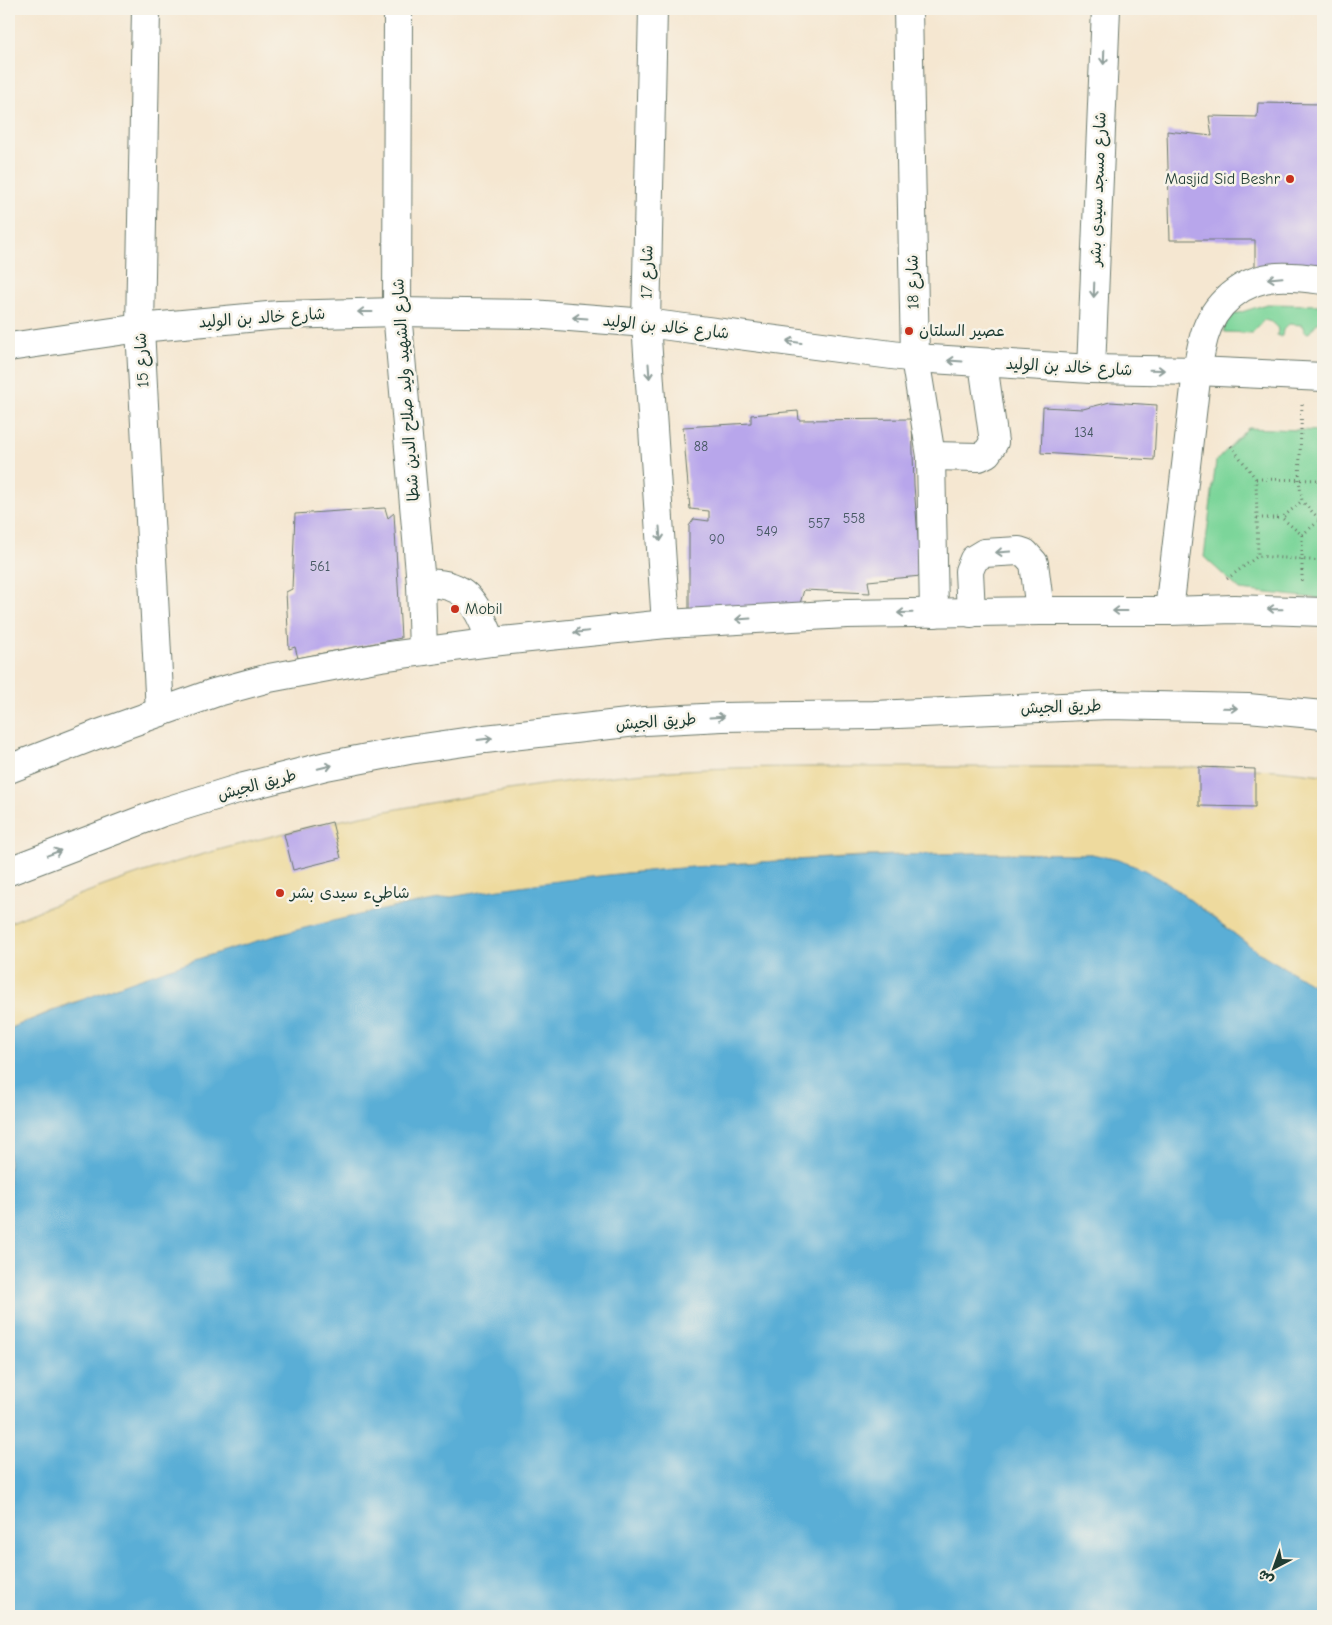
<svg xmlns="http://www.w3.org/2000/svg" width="1332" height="1625" font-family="'Comic Neue','Playpen Sans Arabic',sans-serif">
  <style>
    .green { fill: #7cd59a; stroke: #4e8967 }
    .sand { fill: #eeda9e; stroke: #868c69 }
    .water { fill: #5aaed6; stroke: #3c7685 }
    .building { fill: #b8a6eb }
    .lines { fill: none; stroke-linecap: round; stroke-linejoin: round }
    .minor-casing { stroke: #6a786b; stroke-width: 30 }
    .highway-casing { stroke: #6a786b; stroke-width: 30 }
    .path { stroke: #6a786b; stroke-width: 3; stroke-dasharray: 1 4; stroke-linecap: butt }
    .minor { stroke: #fff; stroke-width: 28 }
    .highway { stroke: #fff; stroke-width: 28 }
    .oneway { stroke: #8f9e9a }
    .poi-dot { fill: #c8321e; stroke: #f7f3e8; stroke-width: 2 }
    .labels { text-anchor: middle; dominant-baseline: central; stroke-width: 5; stroke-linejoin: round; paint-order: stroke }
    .number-label { font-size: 14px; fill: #455762 }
    .poi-label { font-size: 16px; fill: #1f3d34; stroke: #f7f3e8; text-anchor: start }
    .street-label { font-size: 16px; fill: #1f3d34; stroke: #f7f3e8 }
  </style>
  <rect width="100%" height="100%" fill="#f7f3e8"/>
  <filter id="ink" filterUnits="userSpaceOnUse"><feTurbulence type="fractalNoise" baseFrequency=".02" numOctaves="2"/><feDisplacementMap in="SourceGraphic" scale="10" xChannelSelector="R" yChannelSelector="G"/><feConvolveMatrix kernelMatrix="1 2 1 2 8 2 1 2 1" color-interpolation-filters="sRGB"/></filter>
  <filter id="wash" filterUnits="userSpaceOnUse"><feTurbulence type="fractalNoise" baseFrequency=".0096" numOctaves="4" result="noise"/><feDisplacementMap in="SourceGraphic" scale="20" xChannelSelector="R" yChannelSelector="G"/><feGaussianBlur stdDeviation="1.12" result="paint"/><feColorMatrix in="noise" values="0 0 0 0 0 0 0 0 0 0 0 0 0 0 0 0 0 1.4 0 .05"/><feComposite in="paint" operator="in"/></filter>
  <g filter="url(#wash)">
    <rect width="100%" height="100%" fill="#f5e7d1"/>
    <!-- green -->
    <g class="green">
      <path d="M1267 304 1323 305V322L1317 323 1309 333 1305 332 1302 325 1289 324 1283 330 1282 337 1277 335C1280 325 1273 322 1264 320L1252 333 1224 332V320L1235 314Z"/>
      <polygon points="1248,428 1323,431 1323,599 1240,590 1204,557 1216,461"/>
    </g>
    <!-- sand -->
    <path class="sand" d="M842 767H1199L1277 770 1323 775V991L1258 952 1168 883 1092 854 976 853 860 856 743 863 627 873 512 888 70 1003 9 1029V923C52 905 96 888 141 873 247 839 356 815 466 797 534 785 602 776 670 771 727 767 785 767 842 767Z"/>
    <!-- water -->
    <path class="water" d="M976 853 1092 854 1119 860 1144 870 1168 883 1258 952 1323 991V1616H9V1029C134 977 264 933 397 907 587 869 782 858 976 853Z"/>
    <g id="blocks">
      <!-- building -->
      <g class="building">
        <polygon points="1258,103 1323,104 1323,268 1255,267 1255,240 1170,240 1167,131 1212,136 1209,116 1257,117"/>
        <polygon points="1110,402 1157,405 1154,460 1041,453 1043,407 1083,409"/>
        <polygon points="798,411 799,420 912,419 914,485 921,576 868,581 870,593 804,590 799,607 689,609 689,526 694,519 709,521 709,511 690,509 683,427 751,423 751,415"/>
        <polygon points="385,508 388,518 394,513 401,638 298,658 295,647 289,649 286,592 292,589 295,514"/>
        <polygon points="1199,767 1255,769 1255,807 1199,806"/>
        <polygon points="332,822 341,858 293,870 284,834"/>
      </g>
    </g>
  </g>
  <g filter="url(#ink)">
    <use href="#blocks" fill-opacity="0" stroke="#6a786b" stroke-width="1"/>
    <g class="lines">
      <defs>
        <g id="minor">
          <polyline points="146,9 140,328 160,712"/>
          <polyline points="398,9 397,312 421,584 423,651"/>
          <polyline points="653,9 646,323 666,624"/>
          <polyline points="908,9 915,358 931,456 934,613"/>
          <polyline points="9,347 140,328 279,315 397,312 532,314 646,323 915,358 1091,369 1197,371 1323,377"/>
          <polyline points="1091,369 1106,9"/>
          <polyline points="931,456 979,457 987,453 994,442 983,363"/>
          <path d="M421 584C468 580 476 605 492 642"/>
          <path d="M1169 611 1197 371C1199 360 1201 348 1204 337 1213 304 1243 279 1277 277 1292 276 1308 278 1323 280"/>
          <polyline points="971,613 969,571 974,559 984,553 1019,551 1025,553 1034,563 1040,611"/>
        </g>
        <g id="highway">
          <polyline points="9,769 96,735 214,693 269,678 381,657 492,642 666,624 847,614 1040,611 1169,611 1234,609 1323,612"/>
          <polyline points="9,871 163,812 244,787 326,766 409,750 485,739 645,721 722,717 874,715 1109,705 1248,708 1323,715"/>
        </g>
      </defs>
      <!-- minor casing -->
      <use href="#minor" class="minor-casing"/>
      <!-- highway casing -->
      <use href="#highway" class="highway-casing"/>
      <!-- path -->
      <g class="path">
        <polyline points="1302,404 1299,480 1302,501 1282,518 1302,535 1320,520 1302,501"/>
        <polyline points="1231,446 1256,479 1258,556"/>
        <polyline points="1256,479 1323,480"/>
        <polyline points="1257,518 1282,518"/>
        <polyline points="1302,535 1302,585"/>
        <polyline points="1227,579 1258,556 1323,561"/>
      </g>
      <!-- minor -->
      <use href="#minor" class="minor"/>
      <!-- highway -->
      <use href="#highway" class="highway"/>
    </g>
    <!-- one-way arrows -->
    <defs><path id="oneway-shaft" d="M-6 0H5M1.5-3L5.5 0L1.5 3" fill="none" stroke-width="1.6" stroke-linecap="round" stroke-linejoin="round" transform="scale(1.25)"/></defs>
    <g class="oneway">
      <use href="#oneway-shaft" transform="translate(1104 57) rotate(92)"/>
      <use href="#oneway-shaft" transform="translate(1275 278) rotate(175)"/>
      <use href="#oneway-shaft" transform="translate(1094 290) rotate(92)"/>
      <use href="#oneway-shaft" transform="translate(365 312) rotate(180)"/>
      <use href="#oneway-shaft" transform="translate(580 318) rotate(-176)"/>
      <use href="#oneway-shaft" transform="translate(794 342) rotate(-172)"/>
      <use href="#oneway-shaft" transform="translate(955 361) rotate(-176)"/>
      <use href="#oneway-shaft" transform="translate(1157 370) rotate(1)"/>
      <use href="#oneway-shaft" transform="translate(649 371) rotate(86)"/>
      <use href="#oneway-shaft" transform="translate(660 534) rotate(86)"/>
      <use href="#oneway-shaft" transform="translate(1003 552) rotate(176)"/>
      <use href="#oneway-shaft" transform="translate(1275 609) rotate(-179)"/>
      <use href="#oneway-shaft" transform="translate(1120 611) rotate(-180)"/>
      <use href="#oneway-shaft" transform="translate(905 613) rotate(179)"/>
      <use href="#oneway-shaft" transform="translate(743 619) rotate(176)"/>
      <use href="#oneway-shaft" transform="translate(581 632) rotate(174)"/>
      <use href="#oneway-shaft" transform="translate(1230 708) rotate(1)"/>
      <use href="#oneway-shaft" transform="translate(717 717) rotate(-3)"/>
      <use href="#oneway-shaft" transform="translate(485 739) rotate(-7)"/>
      <use href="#oneway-shaft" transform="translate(325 767) rotate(-13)"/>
      <use href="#oneway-shaft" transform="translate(54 853) rotate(-21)"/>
    </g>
  </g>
  <!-- markers -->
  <g class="poi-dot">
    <circle cx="1290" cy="179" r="5"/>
    <circle cx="909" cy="331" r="5"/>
    <circle cx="455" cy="609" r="5"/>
    <circle cx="280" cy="893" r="5"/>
  </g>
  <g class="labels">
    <!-- number labels -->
    <g class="number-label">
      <text x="1084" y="432">134</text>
      <text x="701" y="446">88</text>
      <text x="854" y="518">558</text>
      <text x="819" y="523">557</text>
      <text x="767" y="531">549</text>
      <text x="717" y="539">90</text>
      <text x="320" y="566">561</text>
    </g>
    <!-- poi labels -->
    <g class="poi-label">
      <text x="1280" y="179" text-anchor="end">Masjid Sid Beshr</text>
      <text x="919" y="331">عصير السلتان</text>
      <text x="465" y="609">Mobil</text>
      <text x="290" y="893">شاطيء سيدى بشر</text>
    </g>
    <!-- street labels -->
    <g class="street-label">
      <text transform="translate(1098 189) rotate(-88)">شارع مسجد سيدى بشر</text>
      <text transform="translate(647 272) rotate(-89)">شارع 17</text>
      <text transform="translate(913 282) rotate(-91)">شارع 18</text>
      <text transform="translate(262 318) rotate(-4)">شارع خالد بن الوليد</text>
      <text transform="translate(666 327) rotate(6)">شارع خالد بن الوليد</text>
      <text transform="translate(142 360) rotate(-93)">شارع 15</text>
      <text transform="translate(1069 367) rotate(3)">شارع خالد بن الوليد</text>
      <text transform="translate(406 390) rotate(-94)">شارع الشهيد وليد صلاح الدين شطا</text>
      <text transform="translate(1061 707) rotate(-2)">طريق الجيش</text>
      <text transform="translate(656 722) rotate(-4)">طريق الجيش</text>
      <text transform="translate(257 785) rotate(-15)">طريق الجيش</text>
    </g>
  </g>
  <!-- margin -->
  <rect width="1332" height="1625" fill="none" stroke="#f7f3e8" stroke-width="30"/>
  <!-- north arrow -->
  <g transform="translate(1274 1568) rotate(221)" stroke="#f7f3e8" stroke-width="4" paint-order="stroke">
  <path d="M0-4L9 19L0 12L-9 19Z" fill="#1f3d34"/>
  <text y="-8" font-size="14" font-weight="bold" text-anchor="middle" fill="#1f3d34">ش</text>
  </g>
</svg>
